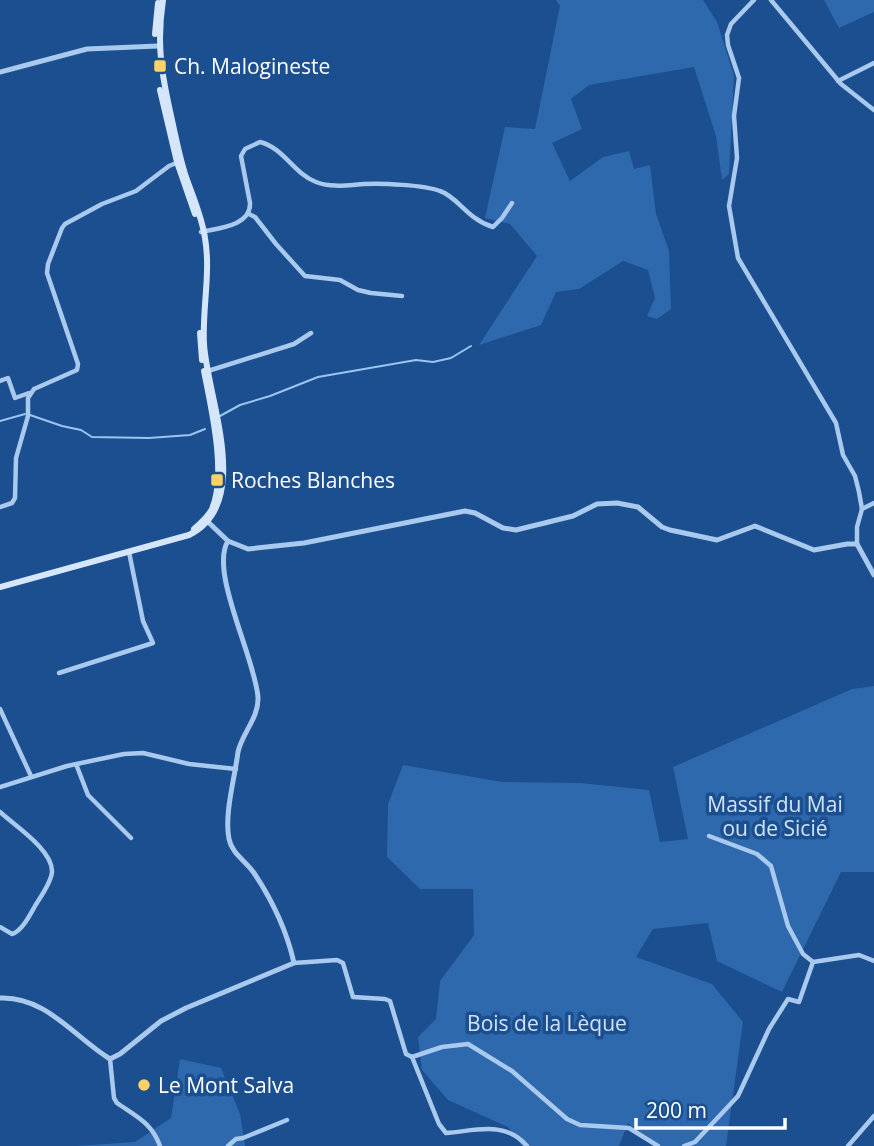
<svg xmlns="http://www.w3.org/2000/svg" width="874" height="1146" font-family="'Open Sans',sans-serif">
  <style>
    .green { fill: #2e69ad }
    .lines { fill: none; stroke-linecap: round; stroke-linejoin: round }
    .stream { stroke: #9cc4f0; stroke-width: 2 }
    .minor { stroke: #a9c9ee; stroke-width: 4.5 }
    .tertiary { stroke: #a9c9ee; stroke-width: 5 }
    .secondary { stroke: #d6e6fa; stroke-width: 6 }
    .poi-dot { fill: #ffd166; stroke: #1b4f8f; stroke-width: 2.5 }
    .labels { text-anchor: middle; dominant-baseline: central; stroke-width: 7; stroke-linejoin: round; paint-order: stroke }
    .poi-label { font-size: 21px; fill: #fff; stroke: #1b4f8f; text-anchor: start }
    .park-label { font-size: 21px; fill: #cfe3fa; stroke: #1b4f8f }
  </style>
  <rect width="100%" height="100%" fill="#1b4f8f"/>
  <!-- green -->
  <g class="green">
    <polygon points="556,0 703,0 717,22 734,76 729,174 722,180 716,136 694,67 589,85 571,99 582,129 552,143 570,181 603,157 629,151 634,169 650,165 656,214 669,251 671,309 657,319 647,316 655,298 648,270 623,261 579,289 556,292 541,325 479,345 537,256 510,224 485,218 505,127 535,129 560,6"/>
    <polygon points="824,0 874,0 874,12 839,28"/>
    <polygon points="874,686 874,872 841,872 782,992 717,961 708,923 653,929 636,957 712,984 743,1022 726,1146 656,1146 628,1123 619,1146 522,1146 508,1127 448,1100 422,1070 418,1037 436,1019 440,981 474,935 473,889 420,889 387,857 388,804 403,765 502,782 580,783 649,790 660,842 688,839 673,767 852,689"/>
    <polygon points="180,1059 221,1068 240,1114 245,1146 76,1146 135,1142 171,1118"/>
  </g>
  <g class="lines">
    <!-- stream -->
    <g class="stream">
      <polyline points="30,415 62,426 81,430 92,437 149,438 190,435 205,429"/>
      <polyline points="220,416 240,405 270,396 318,377 416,360 433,362 451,358 471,346"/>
      <polyline points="0,421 25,414"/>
    </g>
    <!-- minor -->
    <g class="minor">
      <polyline points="754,0 731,24 727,35 728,45 739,78 734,116 737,158 729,206 738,258 836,423 843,455 855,476 859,492 862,509 857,527 857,544"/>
      <polyline points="771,0 841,84 874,110"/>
      <polyline points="838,81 874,63"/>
      <polyline points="249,214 255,217 276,244 305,276 340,280 358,290 371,293 402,296"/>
      <path d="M201 232C218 228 251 226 250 203L241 156 245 149 260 142C284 148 293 173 316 182 332 188 348 185 364 184 382 183 424 185 440 191 458 197 467 219 493 227L502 218 512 203"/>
      <polyline points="208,371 294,344 311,333"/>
      <polyline points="0,381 8,378 15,398 29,393"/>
      <polyline points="0,507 12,503 15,498 16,458 28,416 28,398 34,389 77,370 78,364 47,273 48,264 62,228 65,224 102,204 136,191 169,166 179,162"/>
      <polyline points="862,509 874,503"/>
      <polyline points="59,673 153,643 143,621 129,552"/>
      <polyline points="0,709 31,776"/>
      <polyline points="76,764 88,795 131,838"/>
      <polyline points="0,787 67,766 124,754 143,753 189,764 236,769"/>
      <path d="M0 812C15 826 53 850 52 872 51 883 41 896 35 906 30 915 22 931 12 934L0 927"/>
      <polyline points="709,836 757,854 771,866 788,926 803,954 813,962"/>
      <polyline points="294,963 337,960 343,963 353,997 385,999 390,1001 406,1054 412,1057 442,1047 468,1044 512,1071 567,1119 580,1125 629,1128 658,1146"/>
      <path d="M412 1057 439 1124 446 1133C475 1131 505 1120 527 1146"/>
      <path d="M110 1059 114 1098 117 1103C137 1117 152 1123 160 1146"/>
      <polyline points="228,1146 236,1139 243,1138 287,1120"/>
      <polyline points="684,1146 695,1142 738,1096 769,1029 788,999 799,1002 813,962 859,955 874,961"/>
      <polyline points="848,1146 874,1116"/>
    </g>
    <!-- tertiary -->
    <g class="tertiary">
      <polyline points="0,72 87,49 158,46"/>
      <polyline points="206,520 228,541 248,549 304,543 465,511 475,513 503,528 516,530 573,516 597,504 617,503 638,507 662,527 670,530 717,540 755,526 814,550 847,544 857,544 874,575"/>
      <path d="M0 998C46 996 74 1037 110 1059L120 1054 161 1021 186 1008 294 963C287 932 272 900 254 873 246 861 232 854 229 839 224 814 235 777 238 752 242 733 259 718 258 697 255 658 209 571 228 541"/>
    </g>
    <!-- secondary -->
    <g class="secondary">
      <polyline points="155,34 158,3"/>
      <polyline points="160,90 177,162 195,214"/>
      <polyline points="200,333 202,360"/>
      <path d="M194 529C201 523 208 517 212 509 227 474 211 407 204 371"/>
      <path d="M0 587 189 535C254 503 207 398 204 344 202 309 211 273 205 238 202 217 193 197 186 177 180 159 176 139 172 120 162 76 156 46 163 0"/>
    </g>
  </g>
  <!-- markers -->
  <g class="poi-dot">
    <rect x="153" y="59" width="14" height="14" rx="3.5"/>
    <rect x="210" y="473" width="14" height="14" rx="3.5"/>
    <circle cx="144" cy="1085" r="7"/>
  </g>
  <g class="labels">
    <!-- poi labels -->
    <g class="poi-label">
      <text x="174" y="66">Ch. Malogineste</text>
      <text x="231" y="480">Roches Blanches</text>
      <text x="158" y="1085">Le Mont Salva</text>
    </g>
    <!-- park labels -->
    <g class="park-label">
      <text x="775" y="804">Massif du Mai<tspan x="775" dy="24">ou de Sicié</tspan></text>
      <text x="547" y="1023">Bois de la Lèque</text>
    </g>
  </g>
  <!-- scale -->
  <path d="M636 1118v10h149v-10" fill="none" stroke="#ffffff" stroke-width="3.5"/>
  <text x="646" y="1118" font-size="21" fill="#ffffff" stroke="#1b4f8f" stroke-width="5" paint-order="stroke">200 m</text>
</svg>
